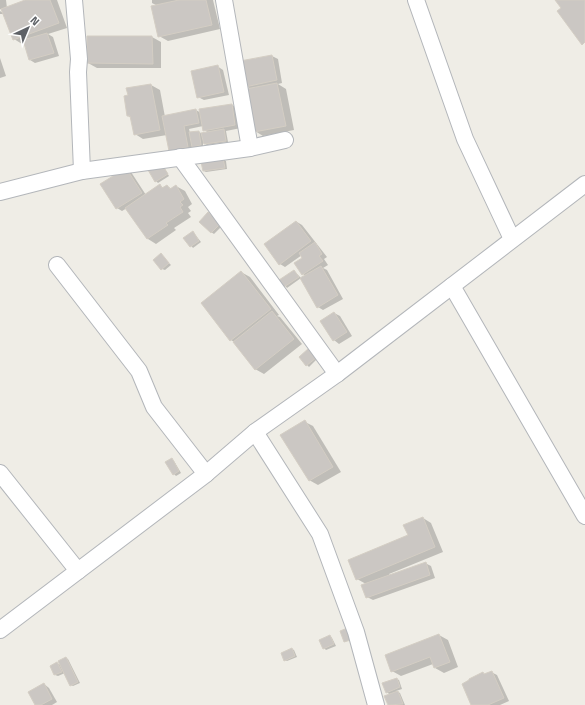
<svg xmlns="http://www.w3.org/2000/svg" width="585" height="705" font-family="'Titillium Web',sans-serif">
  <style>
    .shadow { fill: #0003; fill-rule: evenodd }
    .building { fill: #cbc7c3; stroke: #d4cec4 }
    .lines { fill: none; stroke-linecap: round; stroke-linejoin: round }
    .minor-casing { stroke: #b3b6ba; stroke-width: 18 }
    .minor { stroke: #fff; stroke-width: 16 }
  </style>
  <rect width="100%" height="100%" fill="#efede6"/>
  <!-- shadow -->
  <g class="shadow">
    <polygon points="0,0 6,0 7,8 28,0 57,0 67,28 48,34 53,37 59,56 35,63 30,60 25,43 22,44 14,39 4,14 0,14 0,11 3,13 3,10 0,9"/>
    <polygon points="152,0 213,0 220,29 168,41 159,36 158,6 152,3"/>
    <polygon points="88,37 152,37 161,42 161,68 97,68 88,63"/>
    <polygon points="272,56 278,59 282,83 278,84 286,89 294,130 263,136 255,131 251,89 246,86"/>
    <polygon points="0,58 6,76 0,78"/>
    <polygon points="217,66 223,70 229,95 204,100 198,97"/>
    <path d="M151 85 160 90 165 117 196 110 201 113 232 105 238 108 241 128 226 131 228 142 207 145 203 143V146L195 148 192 146 193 150 176 153 170 150 167 135 143 139 135 134 132 118 128 116 129 96 128 89ZM203 126 204 130 209 133H201L199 132 190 133 189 129Z"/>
    <polygon points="223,159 226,161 227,169 206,172 204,171"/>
    <polygon points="163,165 169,176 158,183 156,181"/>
    <polygon points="126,169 131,172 146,195 160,186 164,188 167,186 172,189 176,186 185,191 192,204 188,207 191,211 188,213 191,217 174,228 176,230 156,244 148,239 127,208 122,211 117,208"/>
    <polygon points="208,214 222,226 214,234 211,232"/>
    <polygon points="297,222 302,225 327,257 324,259 328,265 323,268 327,270 343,299 323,310 318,307 306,276 303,274 304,258 302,255 285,267 280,264"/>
    <polygon points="193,232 201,242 193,248 185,238"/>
    <polygon points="161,255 171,265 165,270 162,269"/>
    <polygon points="294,271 301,278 287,288 281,280"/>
    <polygon points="241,272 250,277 279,315 277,316 280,317 302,344 264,374 255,369 234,342 231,340"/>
    <polygon points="334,313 340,316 352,336 339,344 334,340"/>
    <polygon points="309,349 318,358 309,367 307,365"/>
    <polygon points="305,422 313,426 341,472 318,485 309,480"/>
    <polygon points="172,460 174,461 181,473 176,476 174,474"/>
    <polygon points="423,518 431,523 443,552 389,574 390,576 425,563 431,566 435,578 373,600 367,597 366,584 357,579 409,536"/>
    <polygon points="439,635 448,640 458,667 444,673 435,668 433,664 401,676 392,671"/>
    <polygon points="330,636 332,638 336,646 326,650 324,648"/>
    <polygon points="292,649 294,650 297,657 287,661 285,660"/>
    <polygon points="66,658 68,659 80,683 73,686 71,685 65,673 58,676 55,675 51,666 57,663 61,665"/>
    <polygon points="491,672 497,675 509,701 500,705 473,705 485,675"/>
    <polygon points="397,679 399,680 402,689 396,691 400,693 405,705 389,705 386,696 391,695 386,692"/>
    <polygon points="44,684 49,688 57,702 52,705 36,705"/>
  </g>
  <!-- building -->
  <g class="building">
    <polygon points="25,0 50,0 59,23 13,40 1,9"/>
    <polygon points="179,0 206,0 212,25 158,37 151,6"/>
    <polygon points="555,0 585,0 585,42 582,45 557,11 561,8"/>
    <polygon points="47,33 54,53 29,60 23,40"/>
    <polygon points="87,36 152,36 153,64 87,63"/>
    <polygon points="272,55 277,80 245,87 240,61"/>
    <polygon points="218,65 224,92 197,98 191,71"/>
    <polygon points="277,83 286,126 254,132 246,89"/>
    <polygon points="151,84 160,130 134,135 130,116 127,116 124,96 128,95 126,88"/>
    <polygon points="232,104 235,125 203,131 199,109"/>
    <polygon points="196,109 199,123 184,126 188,147 169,151 162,116"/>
    <polygon points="224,129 226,141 204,144 201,133"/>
    <polygon points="199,131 201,145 192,147 189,132"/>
    <polygon points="223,158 225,168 203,171 201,162"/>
    <polygon points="161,163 168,174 155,182 148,170"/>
    <polygon points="126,168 142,193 116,209 100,184"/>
    <polygon points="160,184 162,188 167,185 170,189 176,185 184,199 180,202 183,205 180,207 183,212 166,223 168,225 147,239 125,208"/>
    <polygon points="208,212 220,224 211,233 199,222"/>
    <polygon points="296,221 311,241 279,265 264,244"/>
    <polygon points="193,231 199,241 190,247 183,238"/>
    <polygon points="315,242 322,254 319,256 323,261 302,275 294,263 302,258 299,253"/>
    <polygon points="161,253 169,263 161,270 153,260"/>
    <polygon points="321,266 338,295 317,308 300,278"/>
    <polygon points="294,270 299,277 284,287 279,280"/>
    <polygon points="241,271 271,309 230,341 201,303"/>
    <polygon points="272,311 294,339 255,370 233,342"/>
    <polygon points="334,312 347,332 333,341 320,321"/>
    <polygon points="309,348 317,357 306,366 299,357"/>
    <polygon points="305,420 333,467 309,481 280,435"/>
    <polygon points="172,458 179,471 173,475 165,462"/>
    <polygon points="423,517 435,547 356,580 348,560 408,535 403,525"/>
    <polygon points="426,562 430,575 366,598 361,585"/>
    <polygon points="350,627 354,639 344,642 340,631"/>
    <polygon points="439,634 450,662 434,668 430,657 391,672 385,655"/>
    <polygon points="330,635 334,644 323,649 319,640"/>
    <polygon points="292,648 295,656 284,661 281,653"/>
    <polygon points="66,657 78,682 70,686 58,661"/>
    <polygon points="57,662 62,672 54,675 50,666"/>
    <polygon points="492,671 504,698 488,705 471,705 462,684 469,680 469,679 483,672 484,674"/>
    <polygon points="397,678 400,687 386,693 382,683"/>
    <polygon points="44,683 52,699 41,705 35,705 28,692"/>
    <polygon points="398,691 403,704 388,705 384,696"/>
  </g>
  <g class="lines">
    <defs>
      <g id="minor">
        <polyline points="74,0 79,59 78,72 82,171"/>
        <polyline points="224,0 250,148"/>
        <polyline points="416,0 465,139 512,239"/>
        <polyline points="180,157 337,374"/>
        <polyline points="0,192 82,171 250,148 285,140"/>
        <polyline points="57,265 139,371 154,407 206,474"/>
        <polyline points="452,286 585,516"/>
        <polyline points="255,432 320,534 356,632 376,705"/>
        <polyline points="0,473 78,571"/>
        <polyline points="0,630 206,474 255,432 337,374 585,184"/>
      </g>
    </defs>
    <!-- minor casing -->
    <use href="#minor" class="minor-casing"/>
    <!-- minor -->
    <use href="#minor" class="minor"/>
  </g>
  <!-- north arrow -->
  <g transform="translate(28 28) rotate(44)" stroke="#ffffff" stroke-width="3" paint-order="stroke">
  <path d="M0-3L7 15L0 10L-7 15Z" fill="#5e6166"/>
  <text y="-6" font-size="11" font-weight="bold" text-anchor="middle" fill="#5e6166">N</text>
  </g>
</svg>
